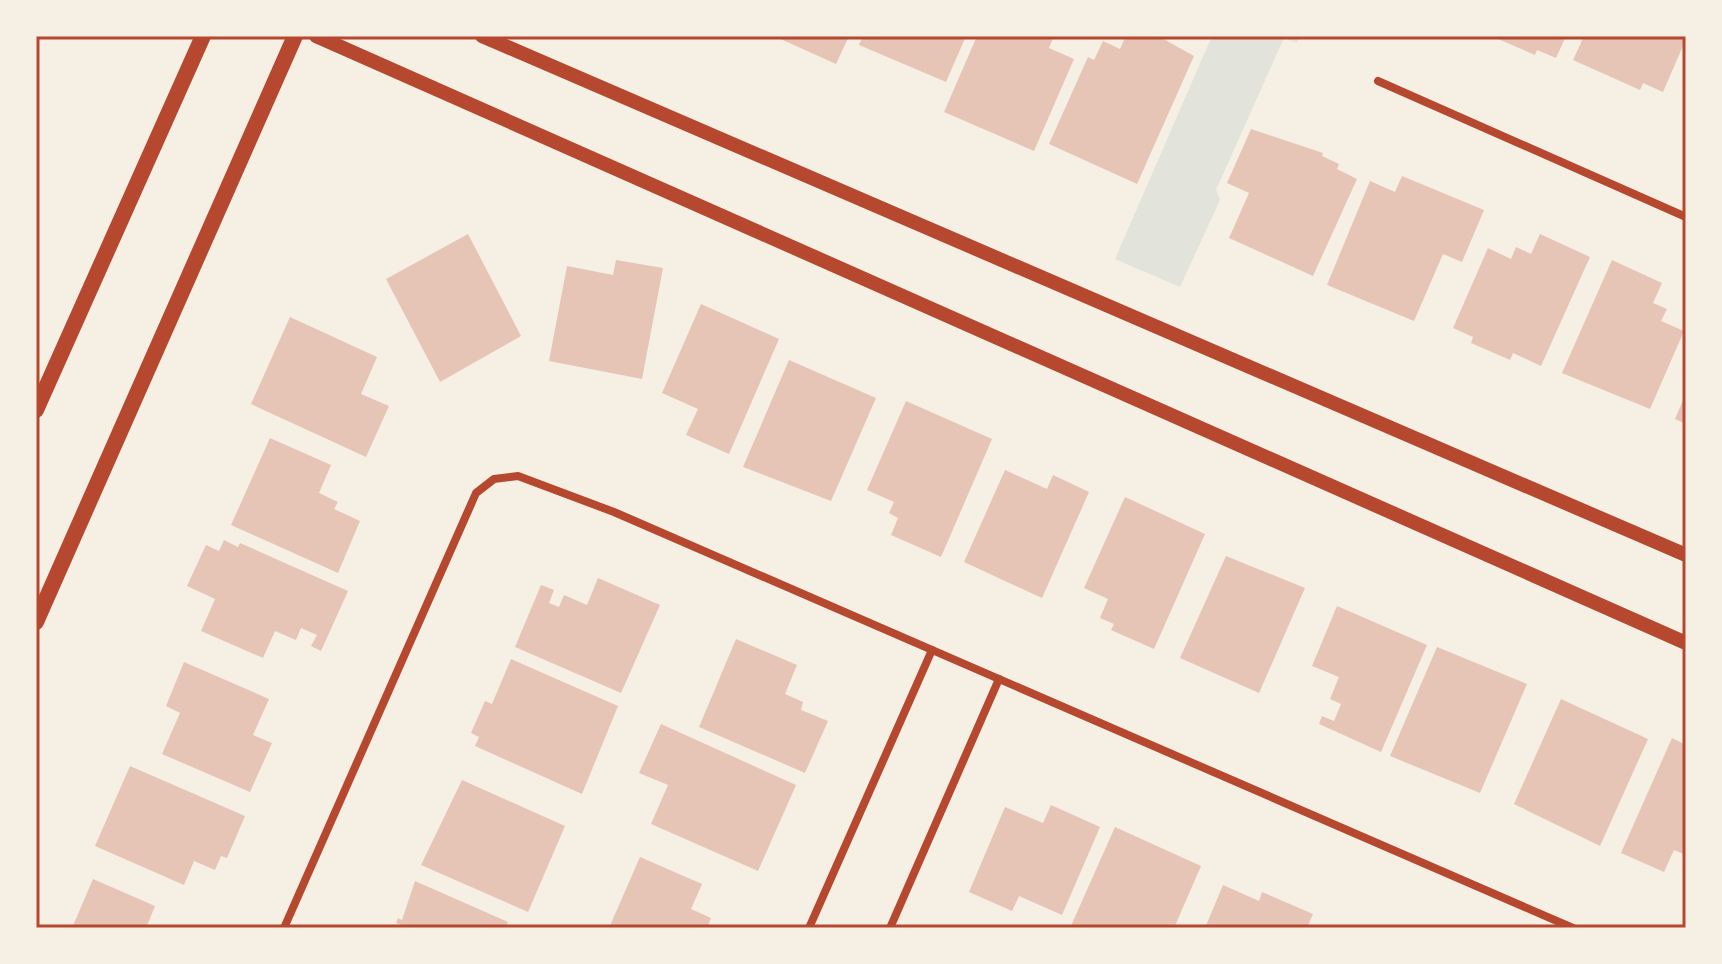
<svg xmlns="http://www.w3.org/2000/svg" width="1722" height="964" font-family="Ubuntu,sans-serif">
  <style>
    .green { fill: #e2e4dc }
    .building { fill: #e6c5b7 }
    .lines { fill: none; stroke-linecap: round; stroke-linejoin: round }
    .minor { stroke: #b5482f; stroke-width: 8 }
    .tertiary { stroke: #b5482f; stroke-width: 14 }
    .secondary { stroke: #b5482f; stroke-width: 16 }
    .neatline { fill: none; stroke: #b5482f; stroke-width: 3 }
  </style>
  <rect width="100%" height="100%" fill="#f6efe4"/>
  <!-- green -->
  <polygon class="green" points="1212,36 1300,36 1297,43 1284,38 1216,190 1220,200 1180,287 1115,259"/>
  <!-- building -->
  <g class="building">
    <polygon points="774,36 849,36 836,64"/>
    <polygon points="863,36 966,36 946,82 859,45"/>
    <polygon points="977,36 1054,36 1049,48 1074,59 1034,151 944,112"/>
    <polygon points="1126,36 1158,36 1194,56 1137,184 1049,144 1088,57 1094,60 1103,41 1120,49"/>
    <polygon points="1491,36 1566,36 1556,58 1537,50 1535,55"/>
    <polygon points="1584,36 1686,36 1686,39 1663,92 1643,83 1640,90 1573,60"/>
    <polygon points="1251,129 1323,153 1322,156 1339,164 1337,169 1357,179 1313,276 1229,238 1249,193 1227,183"/>
    <polygon points="1402,176 1484,210 1462,262 1443,254 1414,321 1327,285 1370,181 1395,192"/>
    <polygon points="468,234 521,336 440,382 386,279"/>
    <polygon points="1540,234 1590,257 1541,366 1513,353 1510,360 1471,343 1473,337 1453,328 1488,248 1511,259 1516,247 1531,254"/>
    <polygon points="616,260 663,268 642,379 549,361 567,266 613,275"/>
    <polygon points="1612,260 1662,283 1653,303 1667,309 1661,321 1684,331 1650,409 1562,373"/>
    <polygon points="701,304 779,339 729,454 686,435 698,409 662,393"/>
    <polygon points="290,317 377,357 361,394 389,406 366,457 251,404"/>
    <polygon points="789,360 876,398 831,501 743,467"/>
    <polygon points="1686,393 1686,424 1675,419"/>
    <polygon points="906,401 992,439 941,557 891,535 898,518 889,513 894,502 867,490"/>
    <polygon points="270,438 331,465 319,493 338,502 334,509 360,521 338,573 231,525"/>
    <polygon points="1005,470 1047,489 1053,475 1089,492 1042,598 964,562"/>
    <polygon points="1125,497 1205,534 1154,649 1111,630 1114,624 1100,618 1108,599 1084,588"/>
    <polygon points="224,540 238,547 240,543 348,591 321,651 311,646 317,635 301,628 296,640 275,631 263,658 201,631 215,599 187,586 206,545 219,551"/>
    <polygon points="1226,556 1305,588 1259,693 1180,658"/>
    <polygon points="598,578 660,605 621,693 515,647 541,585 554,590 549,603 559,607 564,595 587,605"/>
    <polygon points="1337,606 1427,645 1381,752 1319,724 1322,716 1334,721 1341,704 1330,699 1339,677 1312,666"/>
    <polygon points="736,639 797,665 785,694 803,702 801,710 828,721 805,773 699,727"/>
    <polygon points="1437,647 1527,684 1480,793 1390,756"/>
    <polygon points="511,659 618,706 582,794 475,746 479,737 471,733 485,701 492,704"/>
    <polygon points="184,662 269,699 253,735 272,743 250,792 162,754 180,713 166,706"/>
    <polygon points="1561,699 1648,739 1600,846 1514,804"/>
    <polygon points="661,724 796,785 758,871 651,824 668,785 639,773"/>
    <polygon points="1672,738 1686,745 1686,855 1674,850 1664,872 1621,853"/>
    <polygon points="130,766 245,816 227,858 221,856 215,870 194,861 184,885 95,846"/>
    <polygon points="462,780 565,826 528,912 421,865"/>
    <polygon points="1051,805 1100,827 1062,915 1019,896 1012,911 969,892 1005,807 1043,823"/>
    <polygon points="1115,827 1201,866 1174,928 1070,928"/>
    <polygon points="640,857 702,884 691,909 711,918 707,928 609,928"/>
    <polygon points="93,879 155,906 146,928 72,928"/>
    <polygon points="415,881 508,922 505,928 409,928 396,923 398,918 402,920"/>
    <polygon points="1223,885 1259,901 1262,892 1313,914 1307,928 1205,928"/>
  </g>
  <g class="lines">
    <!-- minor -->
    <g class="minor">
      <polyline points="1378,81 1686,217"/>
      <polyline points="284,928 476,493 494,479 518,476 614,512 1573,928"/>
      <polyline points="809,928 932,650"/>
      <polyline points="890,928 999,679"/>
    </g>
    <!-- tertiary -->
    <g class="tertiary">
      <polyline points="316,36 1686,643"/>
      <polyline points="482,36 1686,555"/>
    </g>
    <!-- secondary -->
    <g class="secondary">
      <polyline points="36,410 203,36"/>
      <polyline points="36,622 295,36"/>
    </g>
  </g>
  <!-- border -->
  <rect width="1722" height="964" fill="none" stroke="#f6efe4" stroke-width="76"/>
  <rect x="38" y="38" width="1646" height="888" class="neatline"/>
</svg>
